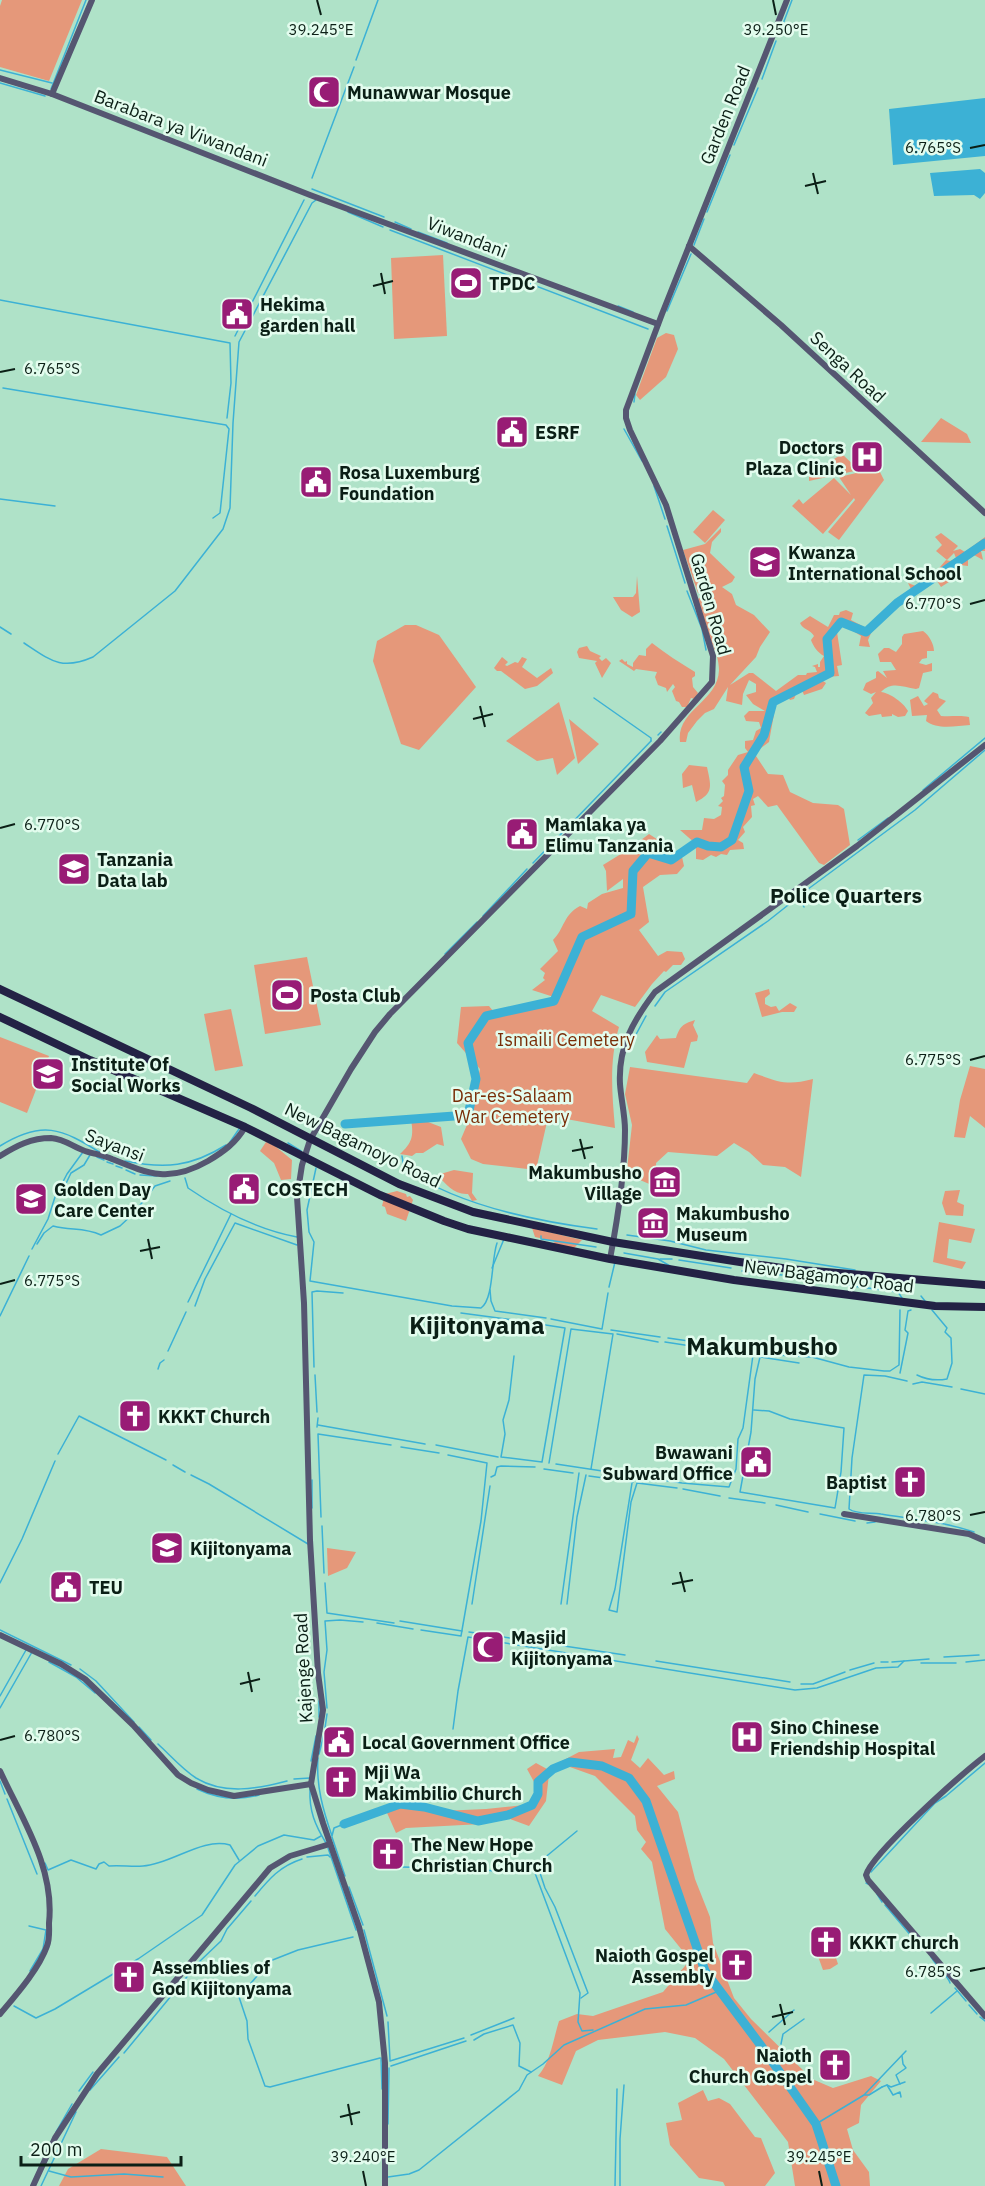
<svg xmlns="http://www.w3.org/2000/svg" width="985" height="2186" font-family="'IBM Plex Sans',sans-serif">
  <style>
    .green { fill: #e5987a }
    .water { fill: #3cb1d5 }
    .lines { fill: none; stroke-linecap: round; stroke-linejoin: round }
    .stream { stroke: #3cb1d5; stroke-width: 1.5 }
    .river { stroke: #3cb1d5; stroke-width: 9 }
    .secondary { stroke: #555671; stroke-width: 6 }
    .highway { stroke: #232245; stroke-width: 8 }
    .ticks { fill: none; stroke: #0b1f16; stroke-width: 2 }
    .labels { text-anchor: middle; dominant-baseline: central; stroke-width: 5; stroke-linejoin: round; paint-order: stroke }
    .poi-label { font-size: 18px; font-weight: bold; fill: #0b1f16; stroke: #e3fcee; text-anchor: start }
    .street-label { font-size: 18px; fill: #0b1f16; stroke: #e3fcee }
    .park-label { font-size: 18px; fill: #792d07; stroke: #e3fcee }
    .quarter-label { font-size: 21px; font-weight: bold; fill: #0b1f16; stroke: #e3fcee }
    .district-label { font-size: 24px; font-weight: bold; fill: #0b1f16; stroke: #e3fcee }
    .ticks-label { font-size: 15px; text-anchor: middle; fill: #0b1f16; stroke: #e3fcee; stroke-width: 5; stroke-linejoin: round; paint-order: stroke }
  </style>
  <rect width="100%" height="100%" fill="#afe2c8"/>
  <!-- green -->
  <g class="green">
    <polygon points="2,0 82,0 49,81 0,67 0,6"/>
    <polygon points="443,255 447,336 394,339 391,258"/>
    <polygon points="473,268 475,296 460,297 458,269"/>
    <polygon points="666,333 674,335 678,349 666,377 640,400 636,395 657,338"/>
    <polygon points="941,418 967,434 971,443 921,442"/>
    <polygon points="842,454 859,470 809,481 809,475"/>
    <polygon points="878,468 884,480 839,540 828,532 855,500 854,498 823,534 792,506 799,499 803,504 834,478 851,495 839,477"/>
    <polygon points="713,510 725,520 705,543 693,532"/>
    <path d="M721 528V532L712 542 710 553 735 577 732 582 722 587 732 594 736 605 754 615 770 632 760 647 756 657 730 685 749 673H753L776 691 798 675H806L807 673 817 672 815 667 812 666 818 664V667H820V662L824 656C818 653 813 646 811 640L814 636C811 630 802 629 800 623L810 616 828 627 834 615H839L840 612 846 610 853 613 851 620 872 631 868 640 870 647 859 646 861 636 845 626 840 628 837 632 842 665 837 666 839 676 826 677 823 681 826 683 822 689 804 695 802 690 796 694 794 699 790 700 788 697 776 703 769 742 754 753 768 774 783 775 790 792 813 803 838 805 844 809 850 845 824 865 819 863 777 805 768 807 758 796 753 799 755 805 751 806 752 817 743 827 745 832 738 840 743 843 744 849 730 850 727 855 721 854 716 857 711 855 703 860 696 859V844L680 830H702L704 818 714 819 721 815 722 807 718 806 723 801 721 798 724 796 725 785 722 781 728 775V770L738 755 748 752 745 748V741L753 740 756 731 761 728 759 722 746 721 744 716 749 711H765L753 704 746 695 756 692V684L749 680 743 694 742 705 726 701 728 687 714 709 705 713 697 721 688 733 686 742H680C676 710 718 702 719 670 719 650 706 635 700 617 699 611 699 605 698 599L705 593H698L683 550 705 544Z"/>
    <polygon points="941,533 958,546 953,551 960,549 965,552 985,537 985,551 981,551 983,560 974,555 968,558 968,566 960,565 956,567 960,575 941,587 935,578 910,595 908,592 911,589 908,583 916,586 934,574 946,560 950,561 956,558 954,553 947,560 936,551 942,545 935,537"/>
    <polygon points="637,576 640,612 632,617 621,610 613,597 633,597 636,593"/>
    <polygon points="405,625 416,625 439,635 476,687 419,750 401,744 373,661 377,641"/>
    <path d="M923 631C929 635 934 644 934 651H927V658L922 659 919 663 926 665 932 663V671L923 673 919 688 916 689C902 687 892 681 881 692 890 693 904 703 908 711L905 716 898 717 892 714V716L882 717 881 714 869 716 865 713 873 703 871 698 876 692 871 694 863 690 866 683 876 678V672L878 671 887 678 883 671 896 670 891 662H880L878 654 884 648H889L896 652 902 644V637L904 634Z"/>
    <path d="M652 643C665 653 680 663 695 672V676L692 678 693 687 698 693 695 699 691 698 687 707H682L679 702 676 701 672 691 675 687 673 684 667 692 666 688 658 685 655 677 657 672 636 669 634 671 619 661 622 659 625 662 627 661V664L633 667V663L639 655 646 656V649Z"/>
    <polygon points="587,646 590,651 601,656 599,658 602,661 606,658 611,663 602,678 595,663 597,661 579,658 577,652 579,648"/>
    <polygon points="502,657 508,662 505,665 507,666 515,662 518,663 522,657 527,659 522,667 537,678 551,668 553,673 537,686 525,689 501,671 497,671 494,668"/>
    <path d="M933 692 938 694 939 698 946 701 937 710 941 716C951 717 959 715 969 717L970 725C956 726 937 730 926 721L927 715 912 716 910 700 918 696 924 706 928 704 924 701Z"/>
    <polygon points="559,702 575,758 557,775 553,758 537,761 506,741"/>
    <polygon points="569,719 599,744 578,764"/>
    <path d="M689 765 707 767C711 786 714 793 696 802L692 785 683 788 682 774Z"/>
    <path d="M649 834 660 841 669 863 682 857 684 866 677 874 660 875 643 887 649 922 639 930 658 956 667 951 682 952 685 959 681 965H673L666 972 664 971 652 984 635 1007 601 995 592 1011 619 1027C609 1061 612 1093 615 1128L550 1116 547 1122 536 1170 483 1164 471 1159 461 1139 469 1120 480 1069 457 1043 461 1007 489 1006 498 1017 554 1004 557 998 532 990 545 980 543 978 545 973 540 969 558 951 553 940C565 928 563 915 580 906L587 909 588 903 602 894 623 888V879L607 891 606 871 603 865 629 849Z"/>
    <polygon points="307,957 321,1025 265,1034 254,965"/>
    <polygon points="769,989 770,994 765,998 765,1004 771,1007 776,1006 779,1011 790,1003 797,1007 794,1012 782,1012 762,1017 755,993"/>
    <polygon points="231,1009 243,1066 215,1071 204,1014"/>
    <path d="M695 1020 693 1025 698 1036 697 1041 691 1042 684 1068 647 1062 645 1052 657 1035 660 1039 676 1038C680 1026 683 1024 695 1020Z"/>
    <polygon points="0,1037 49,1056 27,1113 0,1102"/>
    <polygon points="970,1066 985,1069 985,1128 970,1116 965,1138 954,1137 960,1100"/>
    <path d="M630 1067 747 1083 754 1073C779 1082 787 1086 813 1079L801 1177 785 1167 763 1165 749 1152 734 1143 717 1156 668 1152 656 1163 657 1181 654 1186 640 1180 626 1178 632 1125 625 1094Z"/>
    <path d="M411 1120 428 1122 441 1127 444 1146 437 1144 423 1153H416L412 1156 400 1154C412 1143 414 1136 411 1120Z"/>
    <polygon points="266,1142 275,1146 292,1160 291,1179 281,1180 274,1163 260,1151"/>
    <path d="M454 1170 473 1173 472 1193 477 1200 472 1201 468 1194C454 1195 446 1184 437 1175Z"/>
    <polygon points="960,1190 957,1202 964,1205 963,1216 946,1215 942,1203 945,1191"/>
    <polygon points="397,1191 406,1194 407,1197 410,1196 413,1200 406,1221 387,1214 385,1207 382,1206 385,1194"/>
    <polygon points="939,1222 975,1229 971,1243 949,1239 947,1258 966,1262 962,1269 933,1262"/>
    <polygon points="532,1228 582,1240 574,1248 557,1246 553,1241 535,1237"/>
    <polygon points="327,1548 356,1552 347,1568 328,1576"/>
    <path d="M637 1735 639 1739 631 1760 640 1768 648 1758 664 1775 674 1771 675 1779 657 1786 678 1812 695 1879 710 1917 713 1943 734 1998 751 2019 812 2079 833 2088 871 2076 881 2081 861 2105 859 2123 847 2129 853 2150 869 2172 870 2186H795L788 2142 724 2059 695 2038 665 2032 598 2040 576 2051 562 2085 538 2076C551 2061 553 2040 559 2021L577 2014 593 2016 663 1992 690 1960 665 1929 652 1862 641 1849 646 1842 637 1830 635 1816 595 1776 567 1766 549 1774 546 1801 529 1826 505 1817 482 1824 406 1828 396 1833 384 1806 407 1802 441 1811 486 1809 525 1805 540 1793 527 1769 536 1763 547 1769 579 1752 615 1749 613 1758 621 1757 628 1740 634 1743Z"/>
    <polygon points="832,1946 838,1964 830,1969 823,1970 816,1951"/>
    <polygon points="703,2090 708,2101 719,2098 730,2104 755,2137 761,2138 775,2173 765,2186 725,2186 723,2182 699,2178 670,2145 666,2123 682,2120 678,2103"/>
    <polygon points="101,2149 167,2157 186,2186 59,2186 68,2169"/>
  </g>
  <!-- water -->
  <g class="water">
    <polygon points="985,98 985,156 893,165 889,109"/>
    <polygon points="980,169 985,173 985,193 980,199 974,195 934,196 930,173"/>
  </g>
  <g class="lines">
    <!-- stream -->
    <g class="stream">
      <polyline points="780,32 792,0"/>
      <polyline points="356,60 378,0"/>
      <polyline points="0,70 52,83"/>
      <polyline points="762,79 776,41"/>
      <polyline points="0,83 45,96"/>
      <polyline points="51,89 86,0"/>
      <polyline points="734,145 758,88"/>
      <polyline points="312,178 354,67"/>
      <polyline points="312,189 384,217"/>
      <polyline points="348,212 383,227"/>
      <polyline points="707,212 730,155"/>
      <polyline points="395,222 411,229"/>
      <polyline points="390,230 648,329"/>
      <polyline points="418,232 447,243"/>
      <polyline points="694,245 704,219"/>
      <polyline points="0,300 230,343 231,383 227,418"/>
      <polyline points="618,306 633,312"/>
      <polyline points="667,311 691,254"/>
      <polyline points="235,336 304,200"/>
      <polyline points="3,388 226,425 229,429 220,513 213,518"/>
      <polyline points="634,402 635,394"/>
      <polyline points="624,429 642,461"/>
      <polyline points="654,486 665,519"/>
      <polyline points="0,499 55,506"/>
      <polyline points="667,526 685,583"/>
      <polyline points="687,591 702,629 706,650"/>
      <polyline points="0,627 11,634"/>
      <path d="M24 643C50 660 61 671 93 657L175 591 223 529 230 508 233 423 239 342 312 203 316 200"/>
      <polyline points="594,698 651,738 651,741"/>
      <polyline points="658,735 661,732"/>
      <polyline points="923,790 985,738"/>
      <polyline points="858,840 888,818"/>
      <polyline points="533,863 651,741"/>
      <polyline points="804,907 798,896 800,895 915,810 985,750"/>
      <polyline points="483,916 527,869"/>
      <polyline points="445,954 477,922"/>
      <polyline points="655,1006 665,992 768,921 797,898"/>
      <polyline points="633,1040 646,1016"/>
      <polyline points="230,1142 239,1129"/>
      <polyline points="288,1143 301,1151 301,1153"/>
      <path d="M0 1146C42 1120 61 1128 101 1153"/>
      <path d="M402 1156 404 1168C456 1205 535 1221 597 1229"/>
      <polyline points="97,1157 104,1160"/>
      <path d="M125 1161C165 1169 191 1167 226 1145"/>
      <polyline points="107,1162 113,1164"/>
      <polyline points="116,1166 122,1168"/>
      <path d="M316 1168 307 1210 309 1232 314 1242 310 1281 452 1306 481 1308C494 1299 491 1260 497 1243"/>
      <polyline points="126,1170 135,1174"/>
      <polyline points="140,1175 157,1176"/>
      <path d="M185 1178 188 1188C220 1210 259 1230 297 1237"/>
      <polyline points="62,1192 71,1173 84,1165 90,1155"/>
      <polyline points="627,1235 670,1241 706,1250 786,1259 855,1270"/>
      <polyline points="541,1236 541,1239 596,1247"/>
      <path d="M37 1244 44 1233 53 1226C71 1231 83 1227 101 1235L120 1226 134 1213 155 1186 170 1181"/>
      <polyline points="32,1249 48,1219 55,1197 67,1174 83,1152"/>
      <polyline points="624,1253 658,1259 670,1266"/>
      <polyline points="660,1259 672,1259"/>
      <polyline points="679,1260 731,1268"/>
      <polyline points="492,1268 504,1239"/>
      <polyline points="742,1271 782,1275"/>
      <polyline points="792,1278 898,1292 902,1298"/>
      <polyline points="609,1287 615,1262"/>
      <polyline points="490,1290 491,1301 495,1311 546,1318"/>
      <polyline points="921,1296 925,1301"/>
      <polyline points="188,1302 231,1214"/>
      <polyline points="195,1306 205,1279 235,1223 297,1245"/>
      <polyline points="461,1313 514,1320"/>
      <polyline points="0,1316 29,1256"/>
      <polyline points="551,1319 602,1329 608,1293"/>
      <polyline points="611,1330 660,1337"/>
      <polyline points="617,1334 658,1342"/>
      <polyline points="668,1338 716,1345"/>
      <polyline points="665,1342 704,1348"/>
      <polyline points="720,1346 777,1355 812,1357 849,1367 884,1371 890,1371 899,1365 900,1310"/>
      <polyline points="709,1349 799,1363"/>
      <polyline points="168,1351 186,1312"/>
      <polyline points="514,1356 509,1400 503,1420 505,1434 501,1457 542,1462 565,1328 520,1321"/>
      <polyline points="314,1367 312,1292 317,1291 343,1293"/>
      <polyline points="158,1369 160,1363 164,1360"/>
      <polyline points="900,1373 908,1333 905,1330 908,1311 911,1310"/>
      <polyline points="315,1375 317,1412"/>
      <path d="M917 1375C927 1380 936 1381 947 1379L952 1363 951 1338 945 1332 947 1328 932 1310"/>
      <path d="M907 1381 885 1376 864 1375 852 1458 849 1509C857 1515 872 1512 881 1514 912 1519 945 1522 974 1532"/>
      <polyline points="913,1384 922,1382 952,1387"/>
      <polyline points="961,1389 985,1394"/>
      <polyline points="754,1410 769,1411 790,1419 844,1428 841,1472 835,1508 740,1492 751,1432 755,1379 760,1357"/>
      <polyline points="318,1425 425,1444"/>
      <polyline points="317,1427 318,1418"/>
      <polyline points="436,1445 498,1457"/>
      <polyline points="401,1447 439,1453"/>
      <polyline points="58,1454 79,1416 166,1460"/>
      <polyline points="549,1463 571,1329 613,1334 591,1469"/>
      <polyline points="556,1464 682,1483 729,1487 736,1469 738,1439 743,1428 753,1355"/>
      <polyline points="173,1465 185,1472"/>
      <polyline points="544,1469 573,1473"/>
      <polyline points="191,1475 209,1484 308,1544"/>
      <polyline points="589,1476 633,1482"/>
      <polyline points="491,1477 495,1475 497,1467 501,1466 535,1467"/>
      <polyline points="312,1480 312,1508"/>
      <polyline points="632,1483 615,1589 609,1610 617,1612 631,1502 637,1483 677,1488"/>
      <polyline points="683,1489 720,1496"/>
      <polyline points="729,1498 765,1503"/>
      <polyline points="776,1505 808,1512"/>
      <polyline points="820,1514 855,1521"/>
      <polyline points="321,1517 318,1434 391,1445"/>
      <polyline points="867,1523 875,1522"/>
      <polyline points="322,1526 324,1573"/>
      <polyline points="0,1583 22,1539 55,1461"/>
      <polyline points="325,1583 327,1613 394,1623"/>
      <polyline points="472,1604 490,1486"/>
      <polyline points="561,1604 579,1473"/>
      <polyline points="567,1604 577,1517 586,1475"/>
      <polyline points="400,1621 462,1631"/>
      <polyline points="377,1623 413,1629"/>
      <polyline points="0,1630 71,1665"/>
      <polyline points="421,1630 461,1636 481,1521 487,1463 448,1455"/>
      <polyline points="469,1632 625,1655"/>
      <polyline points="944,1657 979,1655"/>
      <polyline points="656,1661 790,1682"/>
      <polyline points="49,1662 76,1677 95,1693"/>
      <polyline points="881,1662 888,1662"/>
      <polyline points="892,1662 929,1659"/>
      <polyline points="966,1662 985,1660"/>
      <polyline points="921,1663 956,1663"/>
      <polyline points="80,1669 96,1681 134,1722"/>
      <polyline points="850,1670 874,1663"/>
      <polyline points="801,1684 813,1684 845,1672"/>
      <polyline points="0,1696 26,1650"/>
      <polyline points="0,1708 32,1652"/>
      <polyline points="327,1708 324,1672 327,1650 325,1621 340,1620 363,1622"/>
      <polyline points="319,1717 319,1701"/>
      <polyline points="139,1727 151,1740"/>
      <polyline points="325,1728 327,1714"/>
      <polyline points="453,1729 458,1691 468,1637 795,1690 817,1688 876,1668 898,1667 904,1661"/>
      <path d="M158 1744C170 1755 182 1769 196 1778 224 1795 257 1789 287 1781"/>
      <polyline points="319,1754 324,1734"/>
      <path d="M318 1758C316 1786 323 1810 332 1836L334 1828 344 1824"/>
      <polyline points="311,1761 316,1736"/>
      <polyline points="294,1779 310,1778"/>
      <polyline points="0,1781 5,1794"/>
      <path d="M197 1789C218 1799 237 1801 259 1795"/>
      <path d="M310 1789C309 1811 315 1825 326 1843"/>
      <polyline points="7,1799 37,1874"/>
      <polyline points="577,1831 537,1864 545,1888 555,1907 588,1993 581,1998"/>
      <polyline points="332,1837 345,1876"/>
      <polyline points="328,1848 356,1930"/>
      <polyline points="307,1857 328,1855 330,1857"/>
      <path d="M45 1863 48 1870 71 1860 96 1869 99 1864 104 1862 109 1866C121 1865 132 1867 143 1866 172 1864 202 1837 230 1845L239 1860"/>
      <polyline points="401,1867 451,1868"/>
      <polyline points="467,1868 503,1872"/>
      <polyline points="516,1870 532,1865 580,1993 578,2022 582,2031 593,2030"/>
      <polyline points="871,1872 935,1803 946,1796 985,1763"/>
      <polyline points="866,1883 868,1884"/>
      <polyline points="349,1887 363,1925"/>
      <polyline points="877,1894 882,1902"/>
      <path d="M255 1896C269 1879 280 1866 302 1859"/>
      <polyline points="885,1905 918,1944"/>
      <polyline points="29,1926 46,1930 43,1949 30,1971"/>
      <polyline points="364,1930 387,2016"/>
      <polyline points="353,1937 298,1950 270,1961 239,1997 247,2021 248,2039 265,2086 270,2087 380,2058"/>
      <path d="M931 1957C936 1966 949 1977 950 1983"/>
      <polyline points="955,1988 966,2001"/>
      <polyline points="969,2005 977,2014"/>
      <polyline points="14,2006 36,2018 55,2009 138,1959 202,1915 235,1865 258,1846 284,1835 314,1840 321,1836"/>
      <polyline points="931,2013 957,1991"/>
      <polyline points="980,2017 985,2021"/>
      <polyline points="388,2022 390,2060"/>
      <polyline points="769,2032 794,2010"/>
      <polyline points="471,2035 514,2018"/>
      <polyline points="474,2040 484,2034 513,2025 520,2043 519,2066 531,2072"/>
      <polyline points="781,2044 783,2034 804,2019"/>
      <polyline points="124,2053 200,1961 221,1941 227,1929 251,1901"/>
      <polyline points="381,2058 382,2089"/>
      <polyline points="390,2061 464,2038"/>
      <polyline points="391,2066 466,2041"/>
      <polyline points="900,2084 896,2075 906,2068 903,2064 902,2056"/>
      <polyline points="887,2085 891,2087 905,2082"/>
      <polyline points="882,2087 887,2085 893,2095 900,2092 901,2097"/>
      <polyline points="90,2090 119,2057"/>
      <polyline points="79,2091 93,2072"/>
      <polyline points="865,2095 869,2095 882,2087"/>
      <polyline points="388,2124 389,2068"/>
      <polyline points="816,2124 864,2095 906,2051"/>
      <polyline points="56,2132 72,2104"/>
      <polyline points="49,2171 71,2177 124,2174 163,2177"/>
      <polyline points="388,2177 409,2174 419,2170 519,2090 527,2075 543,2064 564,2045 645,2009 686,2005 721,1990"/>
      <polyline points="41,2186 76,2112"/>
      <polyline points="615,2186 617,2089"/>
      <polyline points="620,2186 620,2139 624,2085"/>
    </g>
    <!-- river -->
    <g class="river">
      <polyline points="345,1124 468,1115 476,1079 468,1043 486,1016 554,1001 582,937 631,914 633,871 648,853 671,860 697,842 708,846 721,847 732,840 749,791 744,767 764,735 773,702 830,673 827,639 841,622 866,632 897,603 985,543"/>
      <polyline points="344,1824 400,1804 424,1807 478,1821 508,1815 532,1805 538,1794 538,1782 553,1769 570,1762 602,1766 629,1778 646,1801 705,1971 762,2047 816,2124 836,2186"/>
    </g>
    <!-- secondary -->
    <g class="secondary">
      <polyline points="0,78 52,94 310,195 658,324"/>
      <polyline points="52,94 92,0"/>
      <polyline points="689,246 781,325 985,513"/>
      <path d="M0 1156C16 1146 31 1138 51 1138 65 1139 73 1147 85 1151 94 1154 103 1155 112 1159 149 1174 170 1183 208 1161 223 1152 236 1143 245 1127"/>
      <path d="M610 1259C618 1217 625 1173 625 1130 625 1115 621 1099 620 1084 618 1047 633 1021 655 992L857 846 985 745"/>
      <polyline points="844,1514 969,1534 985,1541"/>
      <polyline points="0,1635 61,1664 85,1679 133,1725 178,1775 191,1783 208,1790 234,1796 311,1784"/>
      <path d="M985 1756C963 1773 872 1853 866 1875L868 1880 985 2016"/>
      <path d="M0 1771C22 1819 55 1868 49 1923 49 1931 50 1938 47 1946 39 1969 16 1995 0 2014"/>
      <polyline points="33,2186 55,2138 97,2074 270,1868 290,1856 330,1844"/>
      <polyline points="385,2186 385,2063 379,2002 359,1927 323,1823 311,1784 323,1710 318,1673 310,1540 304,1303 297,1197 302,1165 310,1140 351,1069 375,1032 390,1014 660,741 712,682 713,656 666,505 630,430 626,418 626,410 662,314 787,0"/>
    </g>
    <!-- highway -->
    <g class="highway">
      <polyline points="0,989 251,1108 399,1184 473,1212 613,1242 740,1262 789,1269 985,1285"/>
      <polyline points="0,1017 90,1060 245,1127 380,1195 444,1221 468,1229 610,1259 734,1280 935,1306 985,1307"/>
    </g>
  </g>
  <!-- ticks -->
  <path class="ticks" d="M317 0 321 15M773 0 776 15M970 148 985 145M813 173 818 194M805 186 826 181M381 273 385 294M373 286 393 281M0 372 15 369M970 604 985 600M480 706 485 727M473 719 493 714M0 828 15 824M970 1060 985 1056M580 1139 585 1159M572 1151 593 1147M148 1239 152 1259M140 1251 160 1247M0 1284 15 1280M970 1515 985 1512M680 1572 685 1592M672 1584 693 1580M248 1672 252 1692M240 1684 260 1679M0 1740 15 1736M970 1971 985 1968M780 2004 785 2025M772 2017 793 2012M348 2104 352 2125M340 2117 360 2112M363 2171 366 2186M819 2171 822 2186"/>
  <!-- icons -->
  <defs>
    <symbol id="mosque-square" viewBox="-11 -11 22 22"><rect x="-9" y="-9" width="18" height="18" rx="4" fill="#981c75" stroke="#e3fcee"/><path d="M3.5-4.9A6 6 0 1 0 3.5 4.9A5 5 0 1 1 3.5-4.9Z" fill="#fff"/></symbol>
    <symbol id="stadium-square" viewBox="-11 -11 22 22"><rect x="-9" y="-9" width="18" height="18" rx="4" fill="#981c75" stroke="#e3fcee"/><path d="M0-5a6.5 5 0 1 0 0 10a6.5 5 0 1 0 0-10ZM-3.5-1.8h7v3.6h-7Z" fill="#fff"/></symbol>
    <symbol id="civic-square" viewBox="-11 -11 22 22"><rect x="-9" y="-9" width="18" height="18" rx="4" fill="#981c75" stroke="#e3fcee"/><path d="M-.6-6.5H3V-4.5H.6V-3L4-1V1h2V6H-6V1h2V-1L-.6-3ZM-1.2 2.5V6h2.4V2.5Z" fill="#fff"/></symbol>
    <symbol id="hospital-square" viewBox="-11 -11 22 22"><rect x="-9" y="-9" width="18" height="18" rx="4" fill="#981c75" stroke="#e3fcee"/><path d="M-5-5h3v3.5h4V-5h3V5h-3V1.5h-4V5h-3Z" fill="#fff"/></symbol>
    <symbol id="school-square" viewBox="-11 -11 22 22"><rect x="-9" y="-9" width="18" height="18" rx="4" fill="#981c75" stroke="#e3fcee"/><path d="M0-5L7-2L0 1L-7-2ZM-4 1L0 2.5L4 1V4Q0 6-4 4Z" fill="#fff"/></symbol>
    <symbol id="university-square" viewBox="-11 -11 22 22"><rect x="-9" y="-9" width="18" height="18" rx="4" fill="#981c75" stroke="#e3fcee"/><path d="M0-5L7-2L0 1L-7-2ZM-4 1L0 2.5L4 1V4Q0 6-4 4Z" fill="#fff"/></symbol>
    <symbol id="museum-square" viewBox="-11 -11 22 22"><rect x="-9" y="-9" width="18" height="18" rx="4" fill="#981c75" stroke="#e3fcee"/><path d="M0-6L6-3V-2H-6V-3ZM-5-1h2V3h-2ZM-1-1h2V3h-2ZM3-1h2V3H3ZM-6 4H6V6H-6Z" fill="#fff"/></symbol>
    <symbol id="church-square" viewBox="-11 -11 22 22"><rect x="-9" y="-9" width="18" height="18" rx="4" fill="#981c75" stroke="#e3fcee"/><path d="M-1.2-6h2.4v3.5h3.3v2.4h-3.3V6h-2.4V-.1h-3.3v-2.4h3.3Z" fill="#fff"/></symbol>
  </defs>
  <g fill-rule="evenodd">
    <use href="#mosque-square" x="305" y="73" width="38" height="38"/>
    <use href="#stadium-square" x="447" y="264" width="38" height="38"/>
    <use href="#civic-square" x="218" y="295" width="38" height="38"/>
    <use href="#civic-square" x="493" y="413" width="38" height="38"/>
    <use href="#hospital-square" x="848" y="438" width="38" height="38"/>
    <use href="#civic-square" x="297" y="463" width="38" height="38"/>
    <use href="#school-square" x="746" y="543" width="38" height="38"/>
    <use href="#civic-square" x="503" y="815" width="38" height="38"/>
    <use href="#university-square" x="55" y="850" width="38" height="38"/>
    <use href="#stadium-square" x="268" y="976" width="38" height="38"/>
    <use href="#university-square" x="29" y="1055" width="38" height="38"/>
    <use href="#museum-square" x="646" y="1163" width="38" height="38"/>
    <use href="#civic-square" x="225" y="1170" width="38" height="38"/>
    <use href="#school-square" x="12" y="1180" width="38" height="38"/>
    <use href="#museum-square" x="634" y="1204" width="38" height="38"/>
    <use href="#church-square" x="116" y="1397" width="38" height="38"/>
    <use href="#civic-square" x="737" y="1443" width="38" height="38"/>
    <use href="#church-square" x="891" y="1463" width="38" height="38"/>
    <use href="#school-square" x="148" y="1529" width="38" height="38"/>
    <use href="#civic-square" x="47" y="1568" width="38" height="38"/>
    <use href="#mosque-square" x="469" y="1628" width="38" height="38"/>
    <use href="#hospital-square" x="728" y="1718" width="38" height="38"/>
    <use href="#civic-square" x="320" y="1723" width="38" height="38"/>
    <use href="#church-square" x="322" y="1763" width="38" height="38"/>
    <use href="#church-square" x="369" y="1835" width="38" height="38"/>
    <use href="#church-square" x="807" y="1923" width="38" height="38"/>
    <use href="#church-square" x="718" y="1946" width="38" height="38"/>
    <use href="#church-square" x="110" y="1958" width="38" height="38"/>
    <use href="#church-square" x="816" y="2046" width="38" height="38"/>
  </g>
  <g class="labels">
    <!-- poi labels -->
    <g class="poi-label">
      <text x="347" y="92">Munawwar Mosque</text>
      <text x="489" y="283">TPDC</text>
      <text x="260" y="304">Hekima<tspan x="260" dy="21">garden hall</tspan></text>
      <text x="535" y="432">ESRF</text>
      <text x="844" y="447" text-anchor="end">Doctors<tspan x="844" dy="21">Plaza Clinic</tspan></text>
      <text x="339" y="472">Rosa Luxemburg<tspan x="339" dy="21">Foundation</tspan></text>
      <text x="788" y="552">Kwanza<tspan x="788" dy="21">International School</tspan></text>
      <text x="545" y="824">Mamlaka ya<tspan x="545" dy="21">Elimu Tanzania</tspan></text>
      <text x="97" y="859">Tanzania<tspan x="97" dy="21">Data lab</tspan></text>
      <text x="310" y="995">Posta Club</text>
      <text x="71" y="1064">Institute Of<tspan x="71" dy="21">Social Works</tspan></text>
      <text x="642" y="1172" text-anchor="end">Makumbusho<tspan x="642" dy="21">Village</tspan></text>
      <text x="54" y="1189">Golden Day<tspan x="54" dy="21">Care Center</tspan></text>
      <text x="267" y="1189">COSTECH</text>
      <text x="676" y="1213">Makumbusho<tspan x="676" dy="21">Museum</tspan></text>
      <text x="158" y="1416">KKKT Church</text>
      <text x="733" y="1452" text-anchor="end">Bwawani<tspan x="733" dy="21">Subward Office</tspan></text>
      <text x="887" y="1482" text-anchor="end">Baptist</text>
      <text x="190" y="1548">Kijitonyama</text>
      <text x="89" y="1587">TEU</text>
      <text x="511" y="1637">Masjid<tspan x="511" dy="21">Kijitonyama</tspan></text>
      <text x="770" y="1727">Sino Chinese<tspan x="770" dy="21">Friendship Hospital</tspan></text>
      <text x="362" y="1742">Local Government Office</text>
      <text x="364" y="1772">Mji Wa<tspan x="364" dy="21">Makimbilio Church</tspan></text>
      <text x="411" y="1844">The New Hope<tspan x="411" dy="21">Christian Church</tspan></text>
      <text x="849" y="1942">KKKT church</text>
      <text x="714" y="1955" text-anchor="end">Naioth Gospel<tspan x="714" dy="21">Assembly</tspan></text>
      <text x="152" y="1967">Assemblies of<tspan x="152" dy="21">God Kijitonyama</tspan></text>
      <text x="812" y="2055" text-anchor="end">Naioth<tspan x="812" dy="21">Church Gospel</tspan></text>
    </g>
    <!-- street labels -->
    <g class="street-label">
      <text transform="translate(725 115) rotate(-68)">Garden Road</text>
      <text transform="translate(181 128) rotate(21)">Barabara ya Viwandani</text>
      <text transform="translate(467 237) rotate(21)">Viwandani</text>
      <text transform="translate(848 367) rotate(43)">Senga Road</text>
      <text transform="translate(711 604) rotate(74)">Garden Road</text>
      <text transform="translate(115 1145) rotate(21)">Sayansi</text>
      <text transform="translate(363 1145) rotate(26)">New Bagamoyo Road</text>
      <text transform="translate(829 1276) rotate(7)">New Bagamoyo Road</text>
      <text transform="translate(303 1668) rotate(-93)">Kajenge Road</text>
    </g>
    <!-- park labels -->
    <g class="park-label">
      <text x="566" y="1039">Ismaili Cemetery</text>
      <text x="512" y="1095">Dar-es-Salaam<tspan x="512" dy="21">War Cemetery</tspan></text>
    </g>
    <!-- quarter labels -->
    <g class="quarter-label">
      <text x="846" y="895">Police Quarters</text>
    </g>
    <!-- district labels -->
    <g class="district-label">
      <text x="477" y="1325">Kijitonyama</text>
      <text x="762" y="1346">Makumbusho</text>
    </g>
  </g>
  <g class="ticks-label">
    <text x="321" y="35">39.245°E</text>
    <text x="776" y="35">39.250°E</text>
    <text x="933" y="153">6.765°S</text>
    <text x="52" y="374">6.765°S</text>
    <text x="933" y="609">6.770°S</text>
    <text x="52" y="830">6.770°S</text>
    <text x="933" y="1065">6.775°S</text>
    <text x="52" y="1286">6.775°S</text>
    <text x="933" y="1521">6.780°S</text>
    <text x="52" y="1741">6.780°S</text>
    <text x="933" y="1977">6.785°S</text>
    <text x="363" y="2162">39.240°E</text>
    <text x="819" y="2162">39.245°E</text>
  </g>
  <!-- scale -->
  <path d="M21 2156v9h160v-9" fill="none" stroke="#0b1f16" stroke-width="3"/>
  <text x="30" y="2156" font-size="18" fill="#0b1f16" stroke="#e3fcee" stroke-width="4.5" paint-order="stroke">200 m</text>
</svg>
